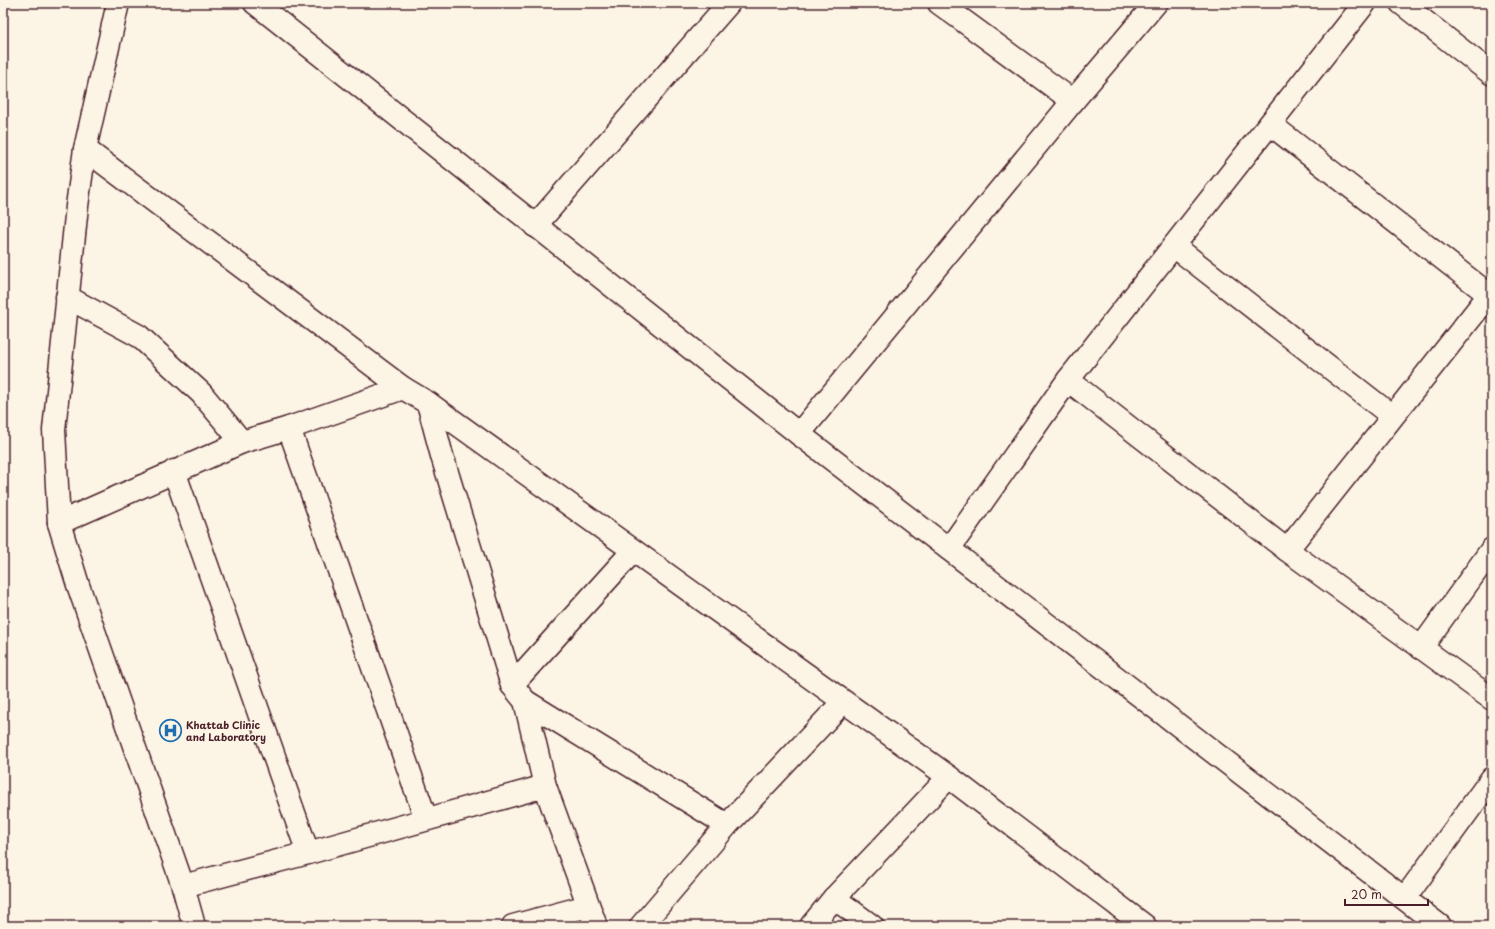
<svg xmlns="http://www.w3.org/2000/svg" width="1495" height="929" font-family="'Playpen Sans',sans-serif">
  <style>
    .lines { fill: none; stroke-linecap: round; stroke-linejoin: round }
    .street-casing { stroke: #4a1f2b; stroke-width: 25 }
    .street { stroke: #fcf5e5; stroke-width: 22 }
    .labels { text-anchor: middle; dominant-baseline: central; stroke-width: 3; stroke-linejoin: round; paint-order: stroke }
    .poi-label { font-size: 10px; font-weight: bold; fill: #4a1f2b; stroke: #fcf5e5; text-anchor: start }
  </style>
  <rect width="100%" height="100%" fill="#fcf5e5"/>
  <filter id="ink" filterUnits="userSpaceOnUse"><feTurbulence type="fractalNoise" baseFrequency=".025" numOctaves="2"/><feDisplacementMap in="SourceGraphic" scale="8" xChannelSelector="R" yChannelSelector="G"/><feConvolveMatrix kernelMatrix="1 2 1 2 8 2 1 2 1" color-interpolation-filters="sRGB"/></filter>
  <g filter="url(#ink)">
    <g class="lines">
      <defs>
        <g id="street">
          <polyline points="118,3 85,149 77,206 54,430 59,523 78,585 183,886 194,926"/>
          <polyline points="255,3 799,434 1440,926"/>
          <polyline points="939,3 1073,101"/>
          <polyline points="1365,3 1068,380 1287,550 1492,699"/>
          <polyline points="1401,3 1492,74"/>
          <polyline points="1270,124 1492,297"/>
          <polyline points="85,149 403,388 428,403 949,777 1145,926"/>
          <polyline points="535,226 729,3"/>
          <polyline points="1174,246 1392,416"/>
          <polyline points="67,297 139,336 201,393 242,442"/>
          <polyline points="428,403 442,456 512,685 525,701 545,786 596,926"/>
          <polyline points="289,428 426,819"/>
          <polyline points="799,434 1073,101 1156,3"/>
          <polyline points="174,471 308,853"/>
          <polyline points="59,523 242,442 289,428 403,388"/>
          <polyline points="949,549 1068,380"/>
          <polyline points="1287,550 1489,295"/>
          <polyline points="1421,648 1492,549"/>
          <polyline points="512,685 633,551"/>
          <polyline points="525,701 727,825"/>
          <polyline points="183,886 308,853 545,786"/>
          <polyline points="834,898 872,926"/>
          <polyline points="1405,898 1492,778"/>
          <polyline points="513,926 588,906"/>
          <polyline points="641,926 727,825 843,702"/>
          <polyline points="811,926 834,898 949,777"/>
        </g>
      </defs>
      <!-- street casing -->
      <use href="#street" class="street-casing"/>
      <!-- street -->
      <use href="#street" class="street"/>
    </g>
  </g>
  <!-- icons -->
  <defs>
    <symbol id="hospital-ring" viewBox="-11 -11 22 22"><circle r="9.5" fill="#fcf5e5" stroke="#1f6fb2" stroke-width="1.5"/><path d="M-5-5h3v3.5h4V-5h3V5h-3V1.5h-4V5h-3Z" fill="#1f6fb2"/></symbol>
  </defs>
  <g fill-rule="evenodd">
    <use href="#hospital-ring" x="158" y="718" width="25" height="25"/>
  </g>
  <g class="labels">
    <!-- poi labels -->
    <g class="poi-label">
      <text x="186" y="724">Khattab Clinic<tspan x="186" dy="12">and Laboratory</tspan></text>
    </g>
  </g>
  <!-- margin -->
  <rect width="1495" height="929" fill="none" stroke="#fcf5e5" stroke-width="16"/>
  <rect x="8" y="8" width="1479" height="913" fill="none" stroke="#4a1f2b" stroke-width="1.5" filter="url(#ink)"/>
  <!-- scale -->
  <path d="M1345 899v6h83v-6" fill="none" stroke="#4a1f2b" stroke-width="2"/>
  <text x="1351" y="899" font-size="12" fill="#4a1f2b" stroke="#fcf5e5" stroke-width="3" paint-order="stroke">20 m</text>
</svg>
